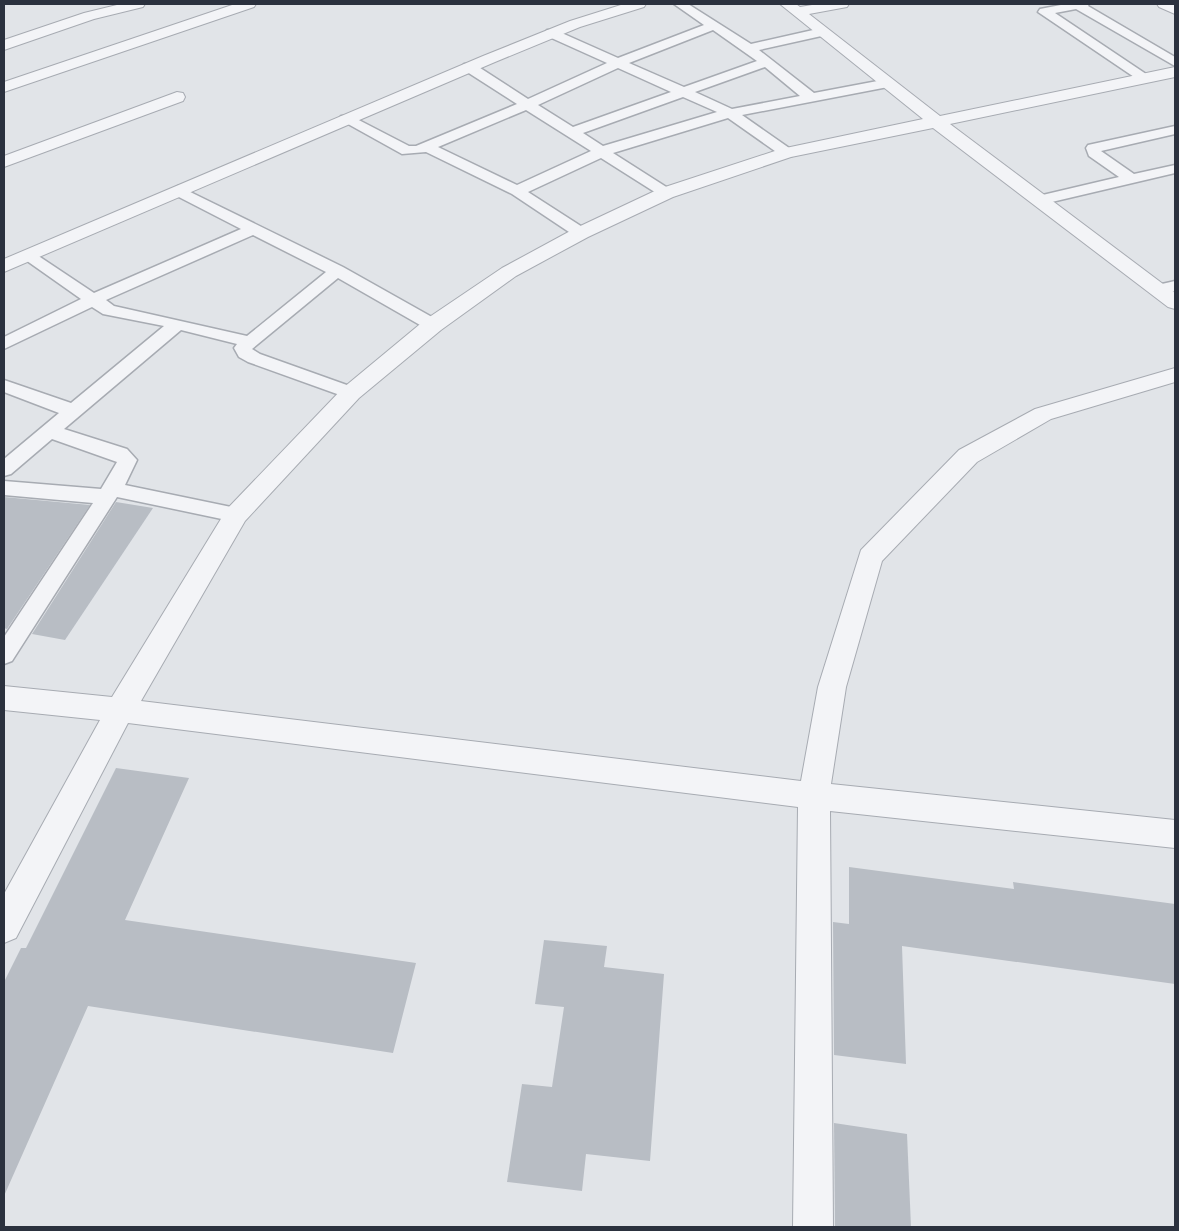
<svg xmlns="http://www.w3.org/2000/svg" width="1179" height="1231" font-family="Jost,sans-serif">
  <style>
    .building { fill: #b8bdc4 }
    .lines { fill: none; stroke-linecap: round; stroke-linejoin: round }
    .lane-casing { stroke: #a7abb2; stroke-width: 3 }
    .street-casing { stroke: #a7abb2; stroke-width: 2 }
    .lane { fill: #f3f4f7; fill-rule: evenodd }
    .street { fill: #f3f4f7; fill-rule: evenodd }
  </style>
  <rect width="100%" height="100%" fill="#e1e4e8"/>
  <!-- building -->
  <g class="building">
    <polygon points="4,497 90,505 7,629 4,628"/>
    <polygon points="116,502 153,508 65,640 32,634"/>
    <polygon points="116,768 189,778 125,920 416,963 393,1053 88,1006 4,1196 4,982 21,948 26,948"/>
    <polygon points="849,867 1014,889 1013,882 1175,904 1175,984 902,946 906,1064 834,1055 833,922 849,924"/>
    <polygon points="544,940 607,946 604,967 664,974 650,1161 586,1154 582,1191 507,1182 522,1084 552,1087 564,1007 535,1004"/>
    <polygon points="834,1123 907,1134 911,1227 835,1227"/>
  </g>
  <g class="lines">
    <defs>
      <g id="lane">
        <path d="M674 4H688L751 44 822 28 826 29 828 32 826 35 759 50 814 93 888 79 895 83 888 87 742 115 792 150 794 153 792 156H782L728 118 613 153 671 190 674 193 671 196H661L601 158 528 192 587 230 589 233 587 236H575L512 194 426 152 402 154 339 119 341 116H351L409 146H416L517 104 464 70 462 67 464 64H474L528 99 607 63 547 36 545 33 547 30H555L618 58 704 25ZM713 30 757 61 684 87 629 63ZM765 67 800 96 732 109 695 92ZM618 68 671 92 573 127 538 105ZM683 97 717 112 603 146 583 133ZM526 110 591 151 517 185 438 147Z"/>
        <polygon points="1066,4 1089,4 1088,6 1175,57 1175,66 1076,9 1055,13 1152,78 1150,81 1140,81 1038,12 1040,9"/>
        <polygon points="1175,126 1175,134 1101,151 1134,174 1175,165 1175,173 1039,205 1031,200 1034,197 1119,177 1089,156 1086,148 1088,145"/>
        <path d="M178 186 343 267 439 321 442 325 439 329H427L338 278 252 349 260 354 358 389 360 393 358 397 351 399 248 362 239 357 234 348 237 344 181 330 64 429 127 449 137 460 125 485 236 508 243 510 246 515 243 520 236 522 117 497 12 661 4 664V637L93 503 4 495V481L101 489 117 462 52 439 11 474 4 476V459L59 413 4 392V380L71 403 164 326 103 314 92 307 4 349V337L81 299 20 256 28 251 34 253 94 293 241 229 173 194 170 191ZM253 235 326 272 247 336 114 306 106 300Z"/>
        <polygon points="1175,281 1175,291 1159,295 1153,294 1151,290 1153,286"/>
      </g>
      <g id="street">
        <polygon points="121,4 145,4 143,7 94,19 4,50 4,40 84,13"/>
        <polygon points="235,4 256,4 254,7 4,92 4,82"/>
        <polygon points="624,4 646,4 644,7 580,27 495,62 4,272 4,259 483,56 570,21"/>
        <polygon points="780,4 796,4 800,7 818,4 849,4 847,7 809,14 940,116 1175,67 1175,77 950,124 1175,293 1175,309 1168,307 933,128 791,157 673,197 588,237 516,276 441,330 359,398 245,521 141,701 801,781 818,687 861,550 959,450 1035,409 1175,368 1175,382 1051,419 977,462 882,561 846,687 831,784 1175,820 1175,848 830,811 833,1227 793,1227 798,807 128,723 16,938 4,943 4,894 100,720 4,710 4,686 112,697 227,509 343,388 425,320 502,268 574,229 659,189 781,149 923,119"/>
        <polygon points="1157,4 1175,4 1175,14 1159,7"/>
        <polygon points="177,92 183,93 185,97 183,101 4,167 4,156"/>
      </g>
    </defs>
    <!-- lane casing -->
    <use href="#lane" class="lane-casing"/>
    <!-- street casing -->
    <use href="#street" class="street-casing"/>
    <!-- lane -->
    <use href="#lane" class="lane"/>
    <!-- street -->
    <use href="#street" class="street"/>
  </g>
  <!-- border -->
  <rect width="1179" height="1231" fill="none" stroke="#2b313e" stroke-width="10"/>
</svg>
